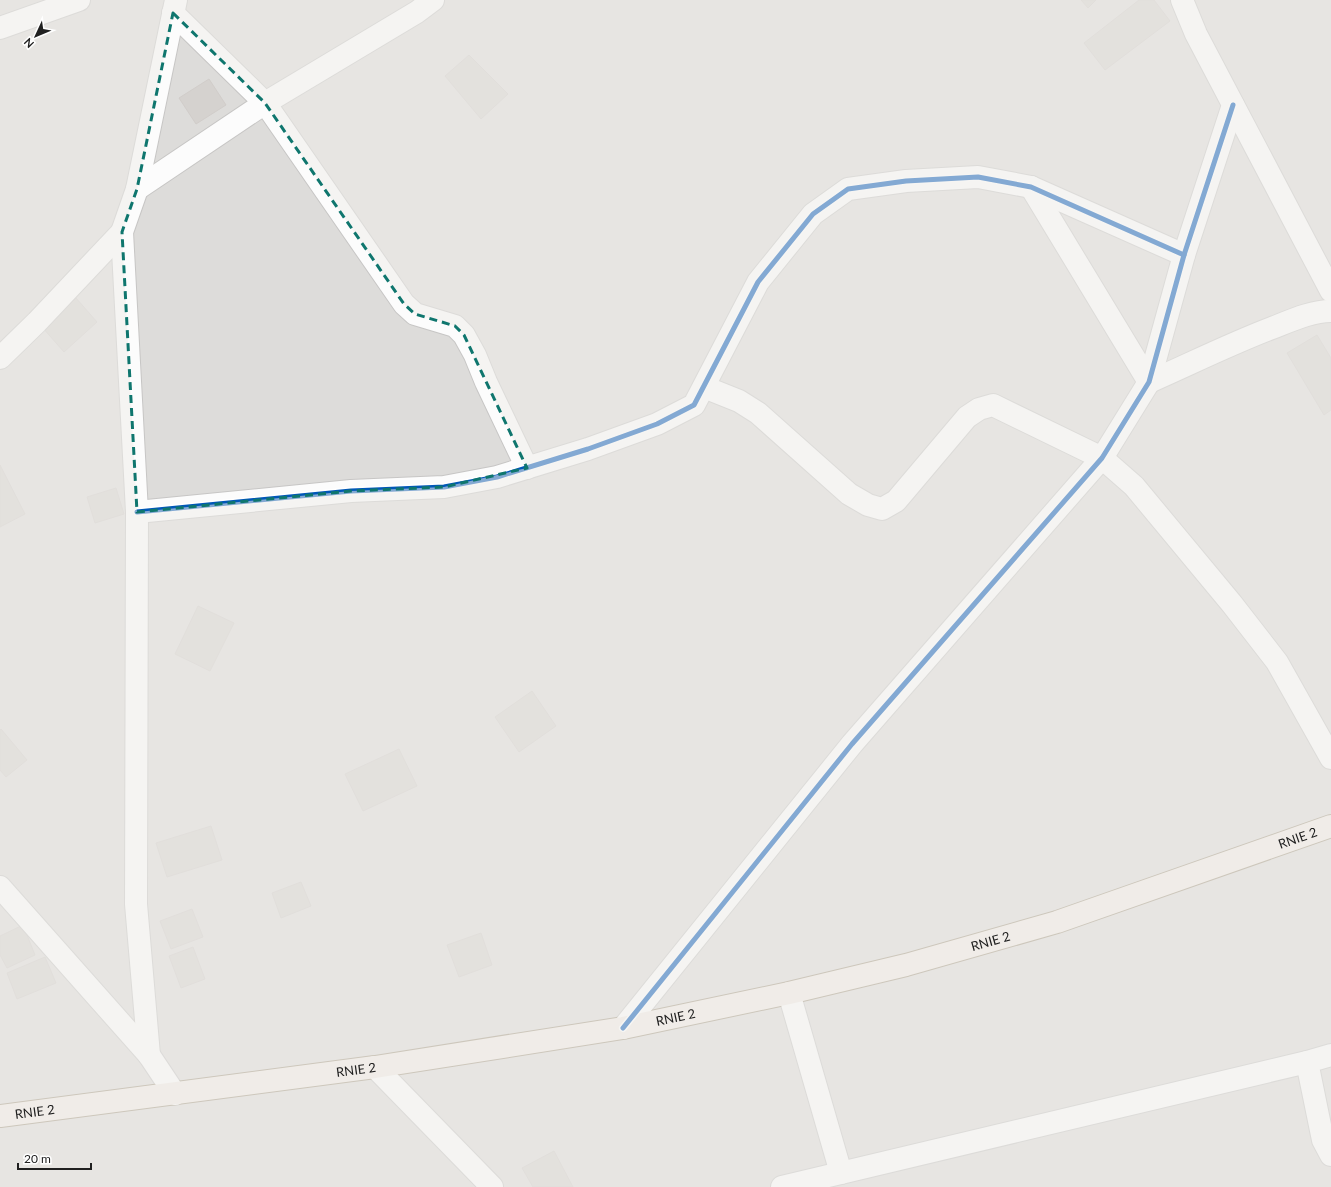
<svg xmlns="http://www.w3.org/2000/svg" width="1331" height="1187" font-family="Lato,sans-serif">
  <style>
    .residential { fill: #dddcda }
    .building { fill: #d5d2cf; stroke: #d1cdca }
    .lines { fill: none; stroke-linecap: round; stroke-linejoin: round }
    .minor-casing { stroke: #c7c6c5; stroke-width: 24 }
    .primary-casing { stroke: #a59985; stroke-width: 24 }
    .minor { stroke: #fcfcfc; stroke-width: 22 }
    .primary { stroke: #f1ece6; stroke-width: 22 }
    .cycleway-casing { stroke: #fff; stroke-width: 8 }
    .cycleway { stroke: #0057b8; stroke-width: 5 }
    .marked { fill: none; stroke: #0f766e; stroke-width: 3; stroke-dasharray: 8 5; stroke-linejoin: round }
    .labels { text-anchor: middle; dominant-baseline: central; stroke-width: 3; stroke-linejoin: round; paint-order: stroke }
    .street-label { font-size: 13px; fill: #202020; stroke: #fff }
  </style>
  <rect width="100%" height="100%" fill="#eeece9"/>
  <!-- residential -->
  <rect class="residential" x="0" y="0" width="1331" height="1187"/>
  <!-- building -->
  <g class="building">
    <polygon points="1081,0 1096,0 1088,8"/>
    <polygon points="1139,0 1154,0 1170,21 1105,70 1084,43"/>
    <polygon points="469,55 508,94 481,119 445,76"/>
    <polygon points="209,79 226,105 196,124 179,98"/>
    <polygon points="76,298 97,322 64,352 42,327"/>
    <polygon points="1317,335 1331,358 1331,410 1324,415 1287,353"/>
    <polygon points="0,465 25,514 0,527"/>
    <polygon points="116,488 124,514 95,523 87,497"/>
    <polygon points="198,606 234,623 210,671 175,654"/>
    <polygon points="532,691 556,726 519,752 495,717"/>
    <polygon points="1,729 27,760 6,777 0,770 0,730"/>
    <polygon points="399,749 417,786 363,811 345,774"/>
    <polygon points="211,826 222,860 167,877 156,843"/>
    <polygon points="301,882 311,906 281,918 272,893"/>
    <polygon points="192,909 203,937 171,949 160,921"/>
    <polygon points="23,925 35,955 7,968 0,955 0,936"/>
    <polygon points="481,933 492,965 459,977 447,945"/>
    <polygon points="193,947 205,979 181,988 169,956"/>
    <polygon points="45,957 56,983 17,999 7,973"/>
    <polygon points="554,1151 573,1187 533,1187 522,1168"/>
  </g>
  <g class="lines">
    <defs>
      <g id="minor">
        <polyline points="1182,0 1196,34 1331,291"/>
        <polyline points="173,13 265,103 404,304 415,314 455,326 464,335 475,355 486,382 527,468"/>
        <polyline points="0,28 79,0"/>
        <path d="M1031 187 1149 382C1190 364 1230 344 1272 328 1290 321 1311 311 1331 311"/>
        <polyline points="137,189 265,103 417,12 433,0"/>
        <polyline points="0,358 37,322 122,232"/>
        <polyline points="704,387 739,401 758,413 849,494 868,505 882,509 896,501 967,417 979,409 993,405 1102,458 1134,486 1232,604 1277,662 1331,758"/>
        <polyline points="137,512 351,491 444,487 497,477 588,449 657,424 694,405 758,282 813,214 848,189 906,181 978,177 1031,187 1184,255"/>
        <polyline points="0,887 149,1055 175,1094"/>
        <polyline points="789,993 841,1173"/>
        <polyline points="623,1028 852,744 1102,458 1149,382 1184,255 1233,105"/>
        <polyline points="149,1055 136,904 137,512 122,232 137,189 176,0"/>
        <polyline points="1307,1062 1323,1140 1331,1155"/>
        <polyline points="375,1067 492,1187"/>
        <polyline points="782,1187 1307,1062 1331,1055"/>
      </g>
      <g id="primary">
        <path id="s1" d="M0 1116 375 1067 623 1028 789 993 906 965 1057 922 1331 826"/>
      </g>
    </defs>
    <!-- minor casing -->
    <use href="#minor" class="minor-casing"/>
    <!-- primary casing -->
    <use href="#primary" class="primary-casing"/>
    <!-- minor -->
    <use href="#minor" class="minor"/>
    <!-- primary -->
    <use href="#primary" class="primary"/>
    <defs>
      <g id="cycleway">
        <polyline points="137,512 351,491 444,487 497,477 588,449 657,424 694,405 758,282 813,214 848,189 906,181 978,177 1031,187 1184,255"/>
        <polyline points="623,1028 852,744 1102,458 1149,382 1184,255 1233,105"/>
      </g>
    </defs>
    <!-- cycleway casing -->
    <use href="#cycleway" class="cycleway-casing"/>
    <!-- cycleway -->
    <use href="#cycleway" class="cycleway"/>
  </g>
  <!-- marked area -->
  <path d="M0 0H1331V1187H0ZM173 13 265 103 404 304 415 314 455 326 464 335 527 468 444 487 351 491 137 512 122 232 137 189Z" fill="#eeece9" fill-opacity=".55" fill-rule="evenodd"/>
  <path class="marked" d="M173 13 265 103 404 304 415 314 455 326 464 335 527 468 444 487 351 491 137 512 122 232 137 189Z"/>
  <g class="labels">
    <!-- street labels -->
    <g class="street-label">
      <text stroke="none"><textPath href="#s1" startOffset="1331">RNIE 2</textPath></text>
      <text stroke="none"><textPath href="#s1" startOffset="1007">RNIE 2</textPath></text>
      <text stroke="none"><textPath href="#s1" startOffset="683">RNIE 2</textPath></text>
      <text stroke="none"><textPath href="#s1" startOffset="359">RNIE 2</textPath></text>
      <text stroke="none"><textPath href="#s1" startOffset="35">RNIE 2</textPath></text>
    </g>
  </g>
  <!-- north arrow -->
  <g transform="translate(36 36) rotate(226)" stroke="#ffffff" stroke-width="3" paint-order="stroke">
  <path d="M0-3L7 15L0 10L-7 15Z" fill="#202020"/>
  <text y="-6" font-size="11" font-weight="bold" text-anchor="middle" fill="#202020">N</text>
  </g>
  <!-- scale -->
  <path d="M18 1163v6h73v-6" fill="none" stroke="#202020" stroke-width="2"/>
  <text x="24" y="1163" font-size="12" fill="#202020" stroke="#ffffff" stroke-width="3" paint-order="stroke">20 m</text>
</svg>
